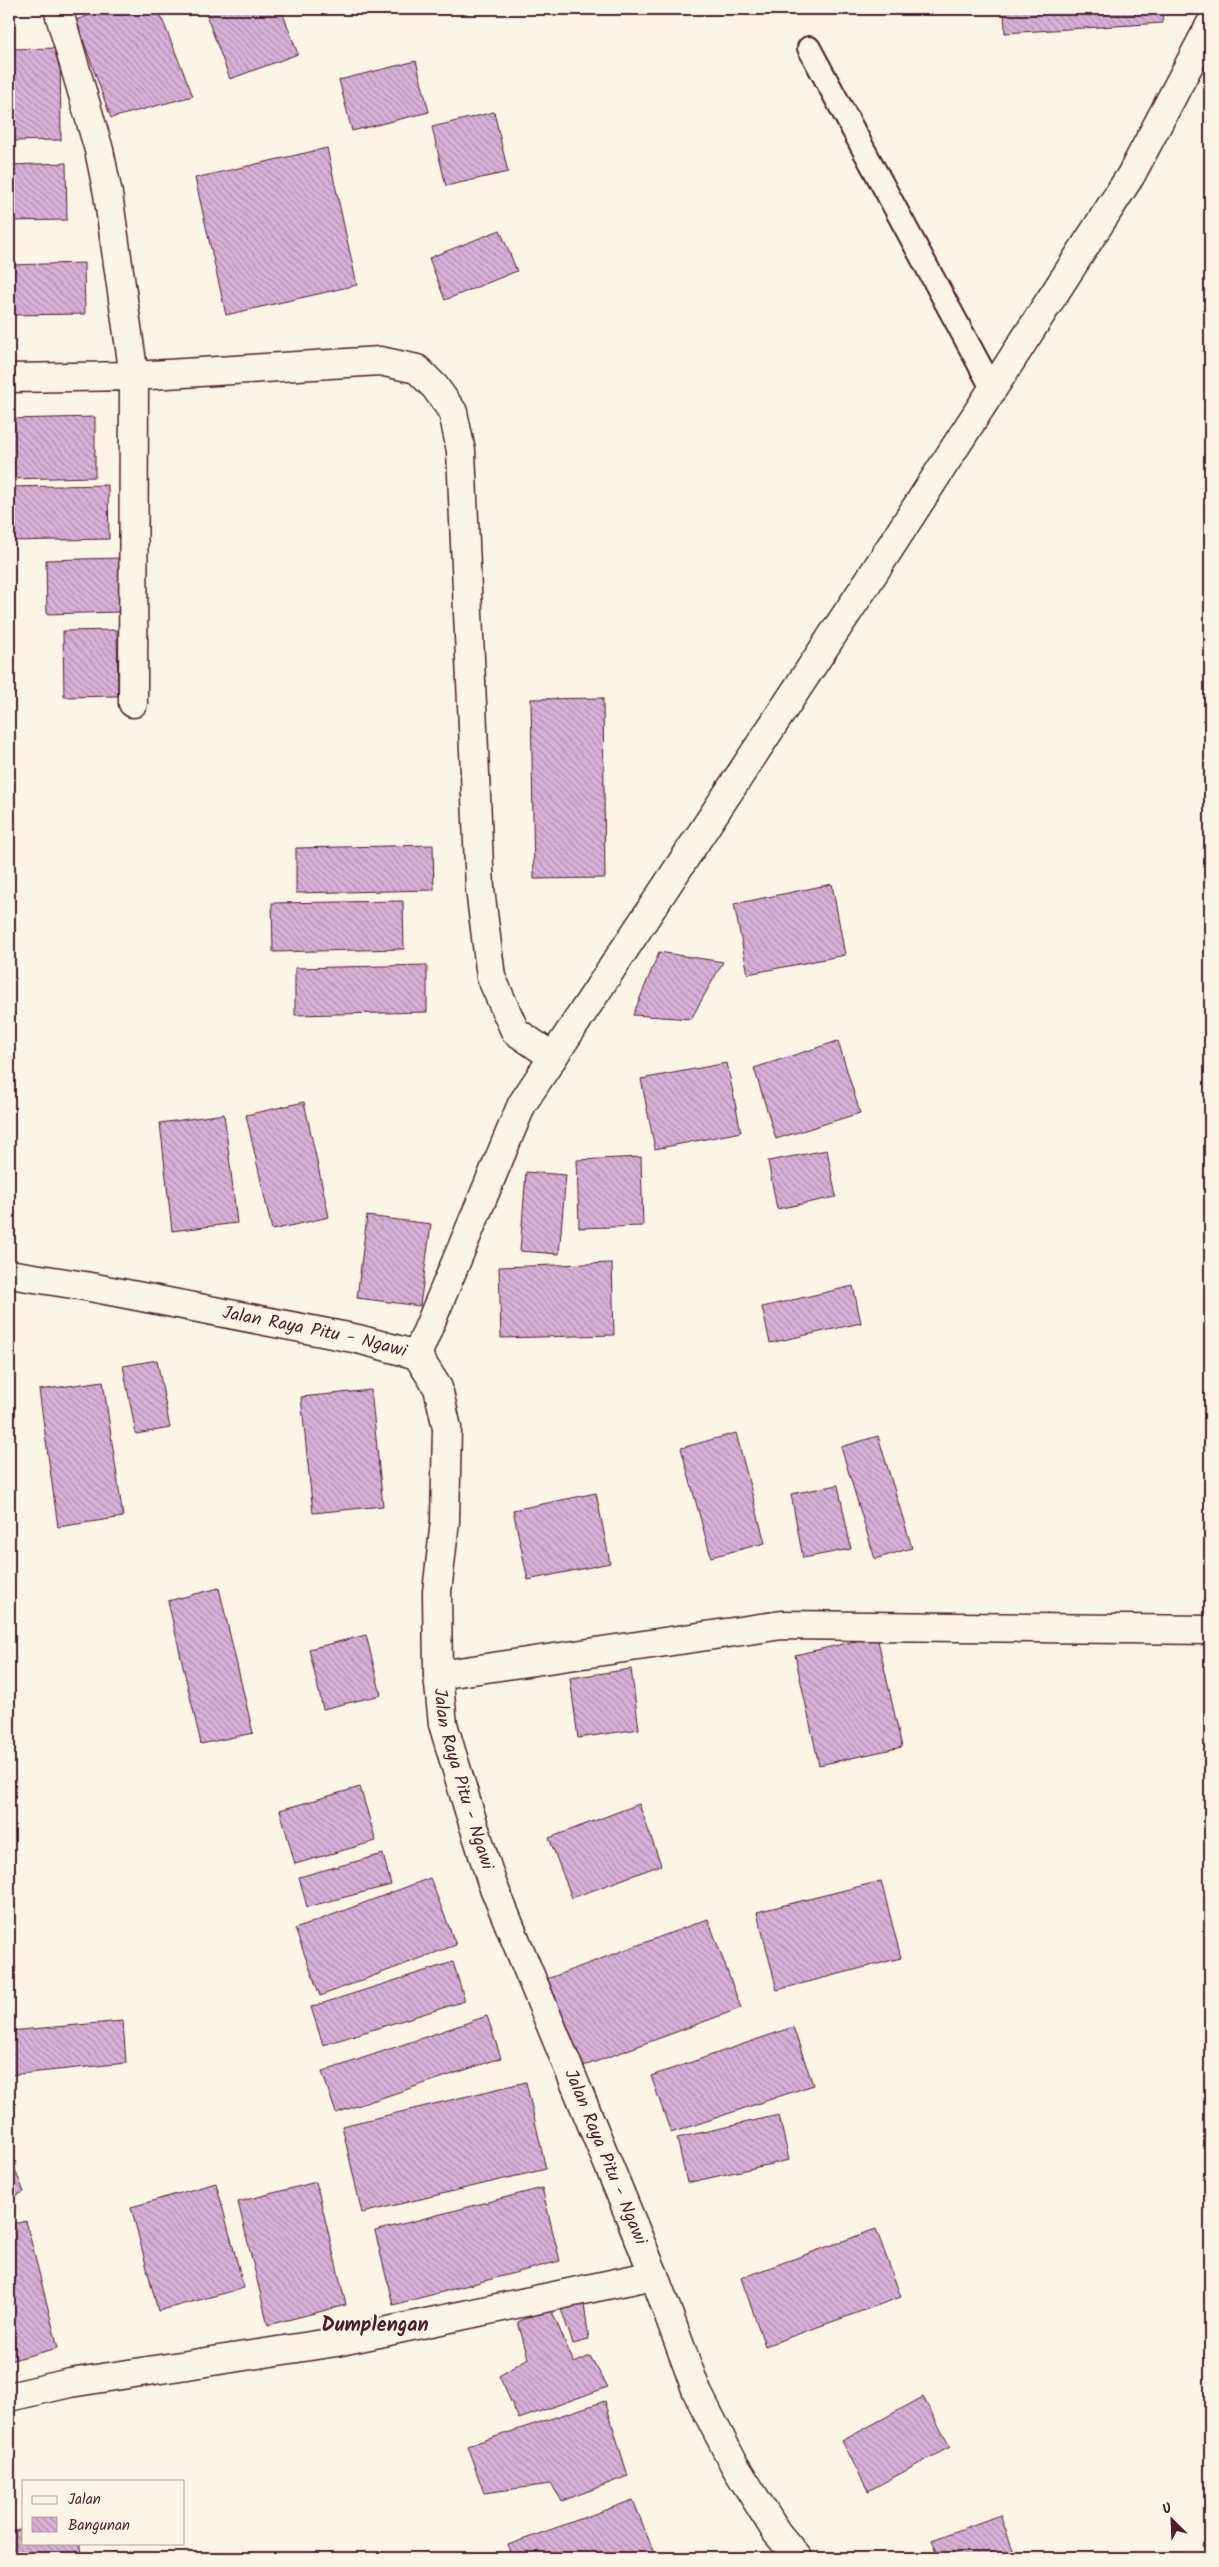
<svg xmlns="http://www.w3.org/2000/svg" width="1219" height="2567" font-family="Kalam,sans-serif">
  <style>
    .building { fill: url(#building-back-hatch); stroke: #4a1f2b }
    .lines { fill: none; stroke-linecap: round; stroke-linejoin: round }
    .service-casing { stroke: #4a1f2b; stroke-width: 26 }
    .minor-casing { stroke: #4a1f2b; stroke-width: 31 }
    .tertiary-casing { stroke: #4a1f2b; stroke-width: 31 }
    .service { stroke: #fcf5e5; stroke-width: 22 }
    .minor { stroke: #fcf5e5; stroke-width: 28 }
    .tertiary { stroke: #fcf5e5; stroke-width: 28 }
    .labels { text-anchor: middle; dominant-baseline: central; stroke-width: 4; stroke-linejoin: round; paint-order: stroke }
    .street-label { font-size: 18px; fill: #4a1f2b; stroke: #fcf5e5 }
    .quarter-label { font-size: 20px; font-weight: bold; fill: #4a1f2b; stroke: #fcf5e5 }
  </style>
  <defs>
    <pattern id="building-back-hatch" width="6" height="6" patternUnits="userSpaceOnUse" patternTransform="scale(1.25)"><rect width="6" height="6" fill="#d7b0d8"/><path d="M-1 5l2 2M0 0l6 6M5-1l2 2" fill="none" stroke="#b08faf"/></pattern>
  </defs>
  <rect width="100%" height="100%" fill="#fcf5e5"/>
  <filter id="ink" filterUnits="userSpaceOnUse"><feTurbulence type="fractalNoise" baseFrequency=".02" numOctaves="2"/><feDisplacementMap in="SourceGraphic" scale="10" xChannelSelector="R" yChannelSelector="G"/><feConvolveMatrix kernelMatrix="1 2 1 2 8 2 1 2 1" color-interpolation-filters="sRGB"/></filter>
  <g filter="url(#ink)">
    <!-- building -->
    <g class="building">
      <polygon points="106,9 158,9 193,96 111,118 76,20"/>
      <polygon points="204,9 281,9 298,54 230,79"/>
      <polygon points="1004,9 1162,9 1163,23 1005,33"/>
      <polygon points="60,48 61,140 9,141 9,49"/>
      <polygon points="416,61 429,112 352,131 339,80"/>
      <polygon points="494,112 508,172 446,186 432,127"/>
      <polygon points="327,148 357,285 226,315 195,178"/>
      <polygon points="66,163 67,220 9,221 9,165"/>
      <polygon points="500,230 517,271 445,300 429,258"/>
      <polygon points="84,263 85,314 9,315 9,265"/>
      <polygon points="95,417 95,477 9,479 9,419"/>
      <polygon points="108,485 109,539 9,541 9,487"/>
      <polygon points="119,558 120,612 47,614 46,560"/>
      <polygon points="117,630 118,696 64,697 63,631"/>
      <polygon points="603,698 605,878 534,879 531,699"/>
      <polygon points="433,845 434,890 296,893 296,848"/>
      <polygon points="832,884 845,955 748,974 734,904"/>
      <polygon points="403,901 404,949 273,952 272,903"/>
      <polygon points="659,952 723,962 691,1019 633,1015"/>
      <polygon points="427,965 427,1012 295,1015 295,968"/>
      <polygon points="838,1041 860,1113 776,1139 754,1068"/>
      <polygon points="727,1063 741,1132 655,1149 641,1079"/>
      <polygon points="304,1102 329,1217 272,1230 246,1115"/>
      <polygon points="224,1114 237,1223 172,1231 160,1123"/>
      <polygon points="827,1150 836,1197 777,1209 768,1161"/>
      <polygon points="641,1157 643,1226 579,1228 577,1160"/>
      <polygon points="526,1172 566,1175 559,1254 520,1251"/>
      <polygon points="367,1216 431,1224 420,1306 357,1298"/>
      <polygon points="612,1263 614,1335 501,1338 499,1267"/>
      <polygon points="853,1286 861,1323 770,1343 762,1307"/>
      <polygon points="157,1360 170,1428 136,1434 123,1366"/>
      <polygon points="103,1381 123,1517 58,1527 39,1390"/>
      <polygon points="371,1390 383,1506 313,1513 301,1397"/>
      <polygon points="736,1433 765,1543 711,1557 681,1448"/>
      <polygon points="878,1436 912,1548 875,1559 841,1447"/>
      <polygon points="838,1485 851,1549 803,1558 791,1494"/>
      <polygon points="596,1493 610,1563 528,1580 513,1510"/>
      <polygon points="219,1588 253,1733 201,1744 168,1601"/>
      <polygon points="366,1635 381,1695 323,1709 309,1649"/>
      <polygon points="877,1636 902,1747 819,1765 795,1655"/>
      <polygon points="631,1669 639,1729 578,1738 570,1678"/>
      <polygon points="360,1787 376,1841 295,1864 280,1810"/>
      <polygon points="639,1804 661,1865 572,1898 549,1838"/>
      <polygon points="383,1854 391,1885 307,1907 299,1877"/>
      <polygon points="430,1878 456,1945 320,1996 295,1929"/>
      <polygon points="881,1881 901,1958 777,1990 757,1912"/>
      <polygon points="708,1919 741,2008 576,2069 544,1980"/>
      <polygon points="453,1962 465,2001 323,2045 311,2007"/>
      <polygon points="487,2016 501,2058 336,2113 322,2072"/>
      <polygon points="123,2021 126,2063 9,2075 9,2031"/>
      <polygon points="793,2027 813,2085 671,2133 651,2076"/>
      <polygon points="526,2082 546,2169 362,2213 342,2126"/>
      <polygon points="779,2115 789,2160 687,2183 677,2138"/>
      <polygon points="9,2155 24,2192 9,2198"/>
      <polygon points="316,2182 346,2305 268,2325 238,2202"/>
      <polygon points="216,2183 244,2288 158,2311 131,2207"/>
      <polygon points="542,2188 560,2261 393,2305 375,2231"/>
      <polygon points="26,2221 58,2348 9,2361 9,2225"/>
      <polygon points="876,2229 901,2297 765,2346 741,2278"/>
      <polygon points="584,2303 589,2340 573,2344 561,2309"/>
      <polygon points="550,2307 574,2363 590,2356 608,2387 519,2419 499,2376 528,2358 518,2322"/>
      <polygon points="923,2397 950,2447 868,2491 842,2441"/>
      <polygon points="605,2401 628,2476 562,2501 551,2484 484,2493 467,2446"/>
      <polygon points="633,2500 656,2558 511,2558 508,2545"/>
      <polygon points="1000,2515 1016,2558 939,2558 932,2540"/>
      <polygon points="24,2529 24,2543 80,2543 83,2558 9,2558 9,2532"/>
    </g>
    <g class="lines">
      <defs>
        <polyline id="service" points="809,48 992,388"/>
        <g id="minor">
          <polyline points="58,9 99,150 108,194 134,376 380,361 417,369 435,387 453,412 461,451 480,889 491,977 515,1031 553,1057"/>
          <polyline points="9,378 134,376 133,703"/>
          <polyline points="438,1675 782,1625 1210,1630"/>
          <polyline points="9,2397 70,2383 336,2342 654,2275"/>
        </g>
        <g id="tertiary">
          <path id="s1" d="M9 1274 85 1286 358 1339 417 1355 438 1388 447 1428 445 1521 437 1592 438 1675 443 1724 467 1804 492 1883 654 2275 697 2392 735 2466 777 2533 798 2558"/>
          <polyline points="417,1355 522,1104 875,571 1131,175 1210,25"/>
        </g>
      </defs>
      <!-- service casing -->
      <use href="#service" class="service-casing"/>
      <!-- minor casing -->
      <use href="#minor" class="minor-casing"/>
      <!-- tertiary casing -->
      <use href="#tertiary" class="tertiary-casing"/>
      <!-- service -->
      <use href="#service" class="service"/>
      <!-- minor -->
      <use href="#minor" class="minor"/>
      <!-- tertiary -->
      <use href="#tertiary" class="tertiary"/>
    </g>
  </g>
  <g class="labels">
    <!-- street labels -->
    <g class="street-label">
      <text stroke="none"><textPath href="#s1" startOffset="311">Jalan Raya Pitu - Ngawi</textPath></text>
      <text stroke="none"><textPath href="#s1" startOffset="851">Jalan Raya Pitu - Ngawi</textPath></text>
      <text stroke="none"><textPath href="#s1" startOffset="1256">Jalan Raya Pitu - Ngawi</textPath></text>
    </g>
    <!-- quarter labels -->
    <g class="quarter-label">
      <text x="375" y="2326">Dumplengan</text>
    </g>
  </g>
  <!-- margin -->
  <rect width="1219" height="2567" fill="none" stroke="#fcf5e5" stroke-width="30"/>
  <rect x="15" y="15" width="1189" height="2537" fill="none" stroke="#4a1f2b" stroke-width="2" filter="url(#ink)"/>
  <!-- legend -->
  <rect x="22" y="2480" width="162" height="65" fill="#fcf5e5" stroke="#b59f9b"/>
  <rect x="32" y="2496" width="25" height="8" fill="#fcf5e5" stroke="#b59f9b"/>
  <text x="68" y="2504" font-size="15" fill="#4a1f2b">Jalan</text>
  <rect x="32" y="2517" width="25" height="15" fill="url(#building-back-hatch)" stroke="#b59f9b"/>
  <text x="68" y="2530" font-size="15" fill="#4a1f2b">Bangunan</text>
  <!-- north arrow -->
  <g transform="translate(1172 2520) rotate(336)" stroke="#fcf5e5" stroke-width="4" paint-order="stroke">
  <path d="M0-4L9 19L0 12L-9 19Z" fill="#4a1f2b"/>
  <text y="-8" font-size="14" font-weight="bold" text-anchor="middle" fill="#4a1f2b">U</text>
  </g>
</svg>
